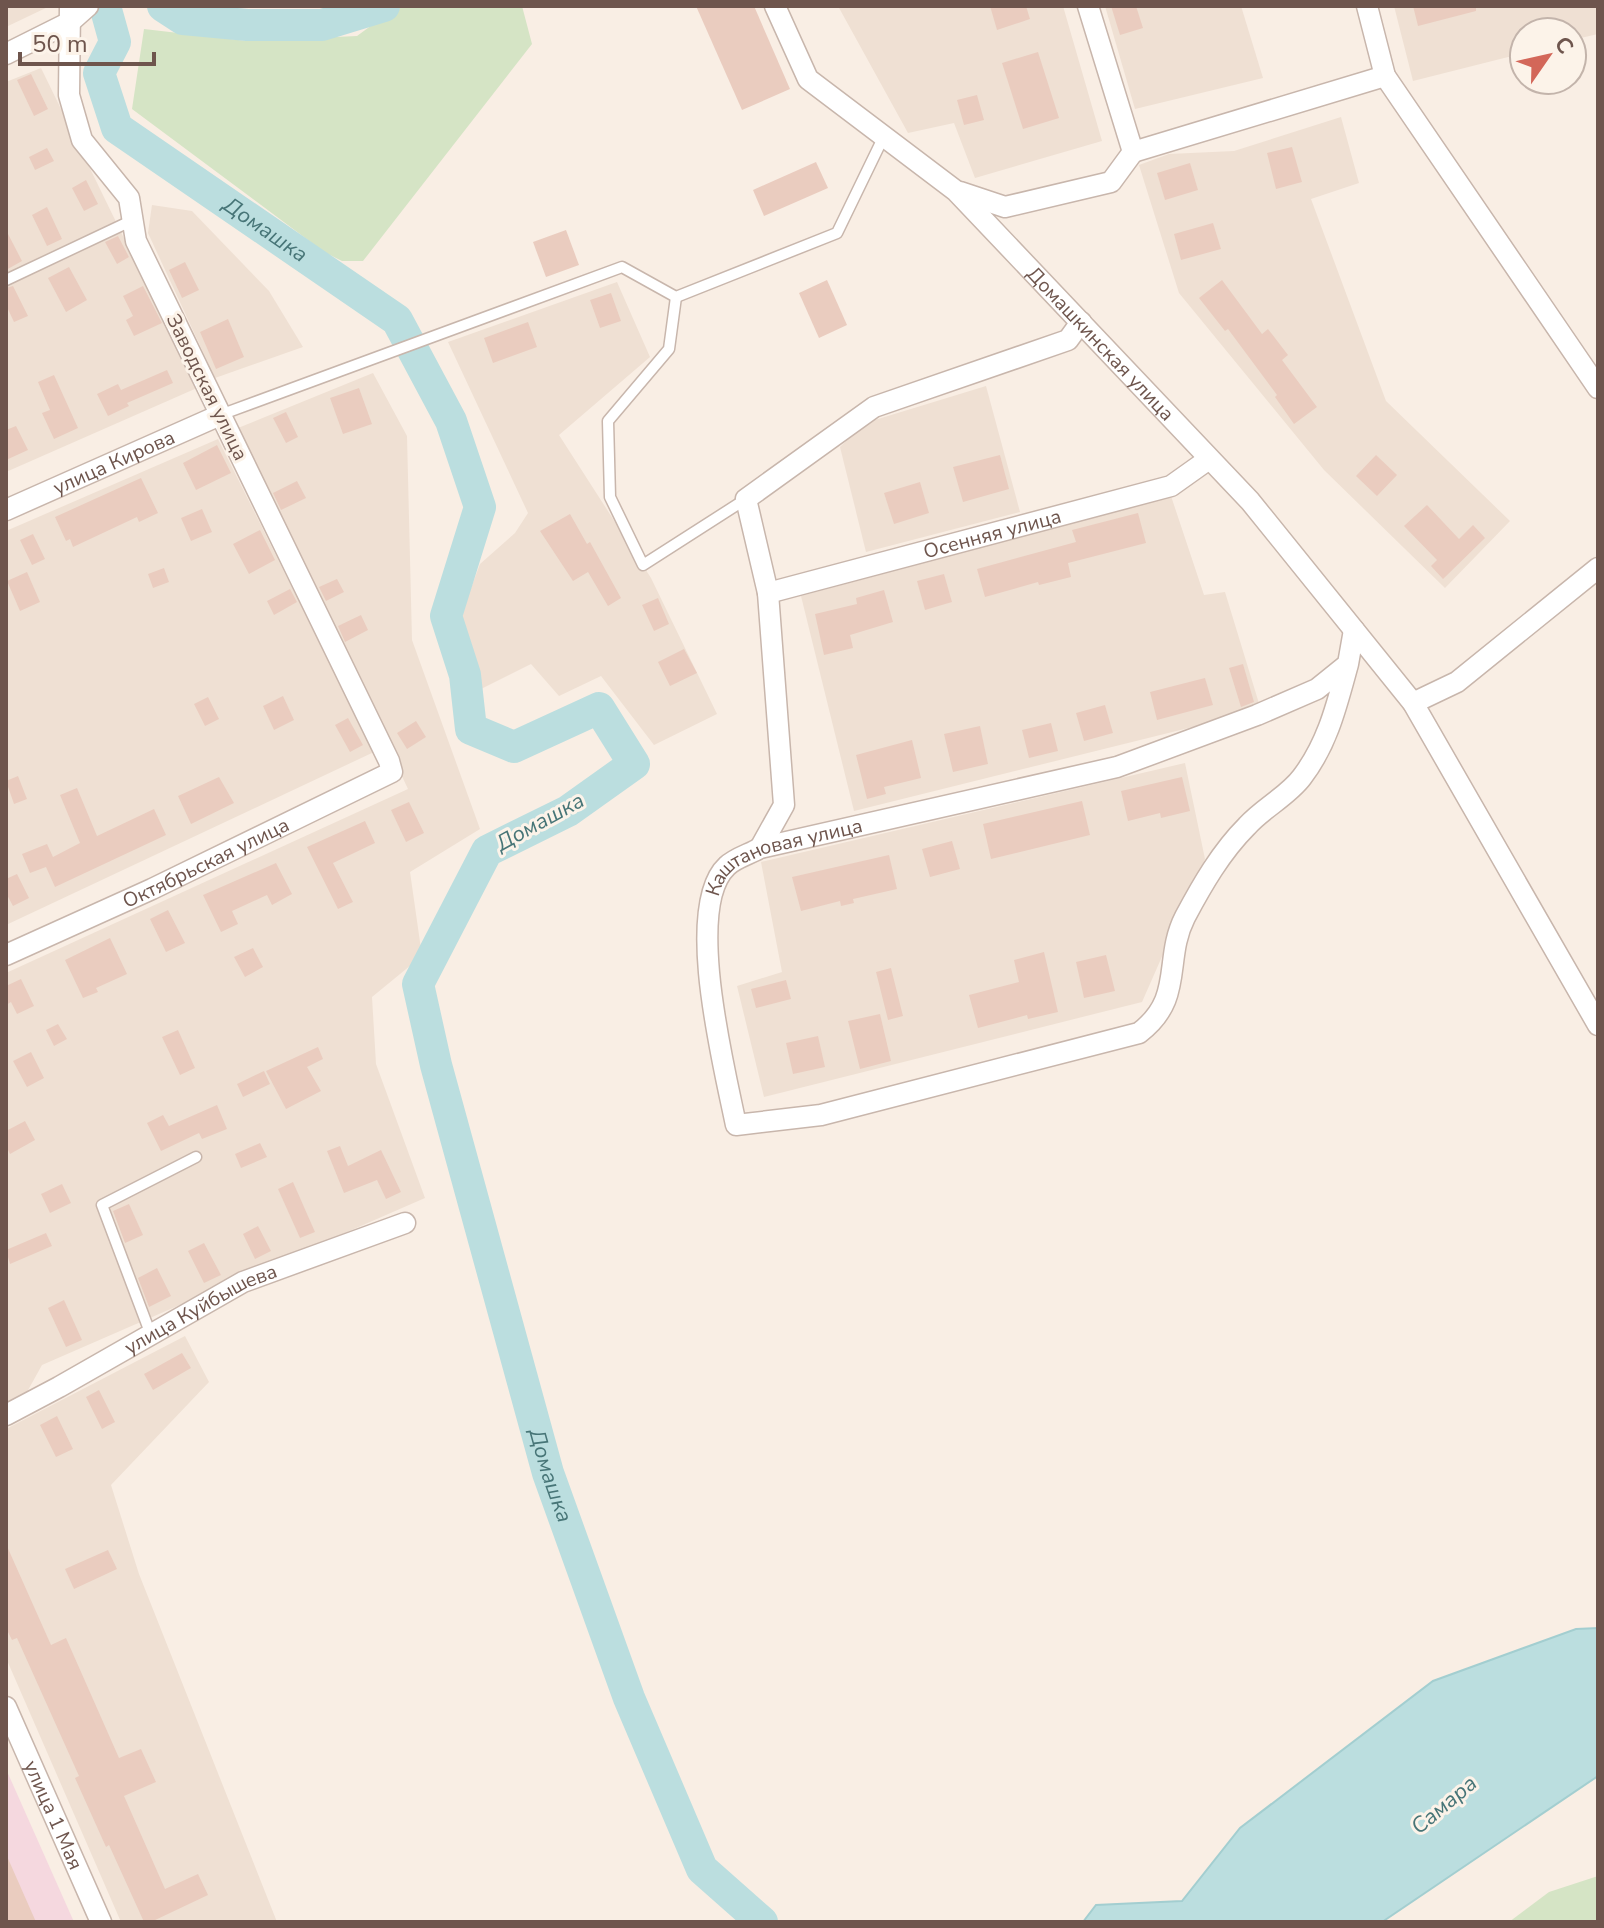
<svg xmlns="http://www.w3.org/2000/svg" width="1604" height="1928" font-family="'Nunito Sans',sans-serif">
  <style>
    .residential { fill: #efe0d3 }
    .medical { fill: #f5d8df }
    .green { fill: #d5e4c5 }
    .water { fill: #bbdedf; stroke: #a3ced0; stroke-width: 2 }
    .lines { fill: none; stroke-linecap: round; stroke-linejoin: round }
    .river { stroke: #bbdedf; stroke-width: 32 }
    .building { fill: #eaccbf }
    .lane-casing { stroke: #c8b6ac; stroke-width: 13 }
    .street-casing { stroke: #c8b6ac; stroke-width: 23 }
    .lane { stroke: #fff; stroke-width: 10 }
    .street { stroke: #fff; stroke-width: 20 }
    .labels { text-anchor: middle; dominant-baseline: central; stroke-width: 6; stroke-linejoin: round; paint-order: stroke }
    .street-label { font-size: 20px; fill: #6e554d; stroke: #fcf3e9 }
    .water-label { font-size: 22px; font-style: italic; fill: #477577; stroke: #fcf3e9 }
  </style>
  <rect width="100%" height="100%" fill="#f9eee4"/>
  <!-- residential -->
  <g class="residential">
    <polygon points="6,6 50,6 6,27"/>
    <polygon points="838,6 1063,6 1102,141 975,178 954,123 908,133"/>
    <polygon points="1105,6 1241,6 1263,78 1135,109"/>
    <polygon points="1394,6 1598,6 1598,34 1572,40 1572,32 1524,32 1524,53 1413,81"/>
    <polygon points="41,68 197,388 6,472 6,82"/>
    <polygon points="1341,117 1359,183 1311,199 1386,401 1510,521 1445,588 1324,470 1179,293 1139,165 1169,154 1234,151"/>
    <polygon points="152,205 192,211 269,291 303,347 215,378 148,233"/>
    <polygon points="617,282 650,357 559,435 651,578 717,714 654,745 601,676 559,696 531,664 473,693 453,636 480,564 515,533 528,513 448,342"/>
    <polygon points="373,373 407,436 412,640 480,829 410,872 422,956 372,997 376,1064 425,1198 42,1365 27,1392 6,1402 6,973 408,789 238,428"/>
    <polygon points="986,386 1020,512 866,552 840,447 865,423"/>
    <polygon points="218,439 374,752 6,925 6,531"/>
    <polygon points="1171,496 1204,595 1225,592 1261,710 854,811 801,596"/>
    <polygon points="1185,763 1205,859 1142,1002 764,1097 737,986 782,972 761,862"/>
    <polygon points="185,1336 209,1382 111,1485 139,1574 277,1922 121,1922 6,1658 6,1429"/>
  </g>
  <!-- medical -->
  <polygon class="medical" points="6,1769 74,1922 6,1922"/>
  <!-- green -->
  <g class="green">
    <polygon points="398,6 522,6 532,44 363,261 342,261 324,252 132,109 144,29 247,41 357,36"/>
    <polygon points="1598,1876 1598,1922 1509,1922 1549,1892"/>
  </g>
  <!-- water -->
  <polygon class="water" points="1598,1628 1598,1776 1382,1922 1083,1922 1096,1905 1182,1901 1240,1828 1433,1681 1576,1629"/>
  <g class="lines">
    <!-- river -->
    <g class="river">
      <path id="s1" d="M105 6 115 42 99 73 117 128 397 320 451 421 480 507 446 616 465 675 471 729 514 747 599 708 634 764 568 811 487 851 418 984 436 1065 548 1473 629 1698 702 1869 762 1922"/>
      <polyline points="163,6 183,19 247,25 322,25 384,6"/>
    </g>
  </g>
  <!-- building -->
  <g class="building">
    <polygon points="696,6 754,6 790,89 742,110"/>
    <polygon points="990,6 1026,6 1030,19 997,30"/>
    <polygon points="1111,6 1136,6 1143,28 1120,35"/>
    <polygon points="1413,6 1476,6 1476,11 1418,26"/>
    <polygon points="1038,52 1059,118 1023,129 1002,63"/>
    <polygon points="31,74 48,109 34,116 17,80"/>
    <polygon points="977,95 984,120 964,125 957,100"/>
    <polygon points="1292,147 1302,182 1276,189 1267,153"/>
    <polygon points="47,148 54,161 35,170 29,157"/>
    <polygon points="816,162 828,188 764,216 753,190"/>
    <polygon points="1190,163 1198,190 1165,200 1157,173"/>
    <polygon points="86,180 98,204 84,211 72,188"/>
    <polygon points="47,207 62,239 47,246 32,215"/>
    <polygon points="1213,223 1221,249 1181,260 1174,234"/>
    <polygon points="6,230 22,261 6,270"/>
    <polygon points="566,230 579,265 546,277 533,242"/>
    <polygon points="118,236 129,257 117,264 105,242"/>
    <polygon points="185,262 199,290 182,298 169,270"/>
    <polygon points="69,267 87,300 66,312 48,278"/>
    <polygon points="827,280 847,325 819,338 799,293"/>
    <polygon points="1222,280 1262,334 1268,329 1288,355 1282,360 1317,407 1294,424 1275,397 1277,395 1228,329 1225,331 1199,298"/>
    <polygon points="13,286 28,316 14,322 6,305 6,288"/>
    <polygon points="143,286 162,323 134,336 126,320 133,316 123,296"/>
    <polygon points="611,293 621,321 600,328 590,300"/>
    <polygon points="228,319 244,357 216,369 200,332"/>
    <polygon points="528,322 537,347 493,363 484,338"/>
    <polygon points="167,370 173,383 127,403 129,406 108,416 97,394 118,384 121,390"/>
    <polygon points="54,375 78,428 54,439 42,413 50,410 38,382"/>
    <polygon points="359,388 372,424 343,434 330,398"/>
    <polygon points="286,412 298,437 286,443 273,418"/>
    <polygon points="16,426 28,450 6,460 6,430"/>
    <polygon points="217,445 231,473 196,490 183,463"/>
    <polygon points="1000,455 1009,489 963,502 953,467"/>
    <polygon points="1376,455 1397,475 1377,496 1356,476"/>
    <polygon points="141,478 158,513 139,522 137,517 73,547 70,539 66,541 55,517"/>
    <polygon points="297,481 306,498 281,510 273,493"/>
    <polygon points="920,482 929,513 894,524 884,493"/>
    <polygon points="1427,505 1459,539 1473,525 1485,538 1443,579 1431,566 1437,560 1404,526"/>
    <polygon points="202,509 212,532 191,541 181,518"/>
    <polygon points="1138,513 1146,543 1068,563 1071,577 1039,585 1038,582 985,597 977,569 1076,542 1072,530"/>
    <polygon points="570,514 587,544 590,542 621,598 608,606 588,572 573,581 540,531"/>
    <polygon points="260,530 275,560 249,574 233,544"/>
    <polygon points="33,534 45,559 32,565 20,540"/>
    <polygon points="164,568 169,582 153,588 148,574"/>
    <polygon points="27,572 40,602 20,611 7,581"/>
    <polygon points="944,574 952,602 925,610 917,581"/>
    <polygon points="337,579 344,592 326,601 319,587"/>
    <polygon points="290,589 297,602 274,615 267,601"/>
    <polygon points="884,590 893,622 850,635 853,648 824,655 815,614 857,604 856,598"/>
    <polygon points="658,598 669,624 654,631 642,605"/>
    <polygon points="361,615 368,630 345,642 338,626"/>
    <polygon points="684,649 697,673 670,686 658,662"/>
    <polygon points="1243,664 1254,702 1241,707 1229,668"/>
    <polygon points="1205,678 1213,705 1157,720 1150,692"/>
    <polygon points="283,696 294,720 274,730 263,706"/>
    <polygon points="208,697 219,719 205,726 194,704"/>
    <polygon points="1105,705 1113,733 1084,741 1076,713"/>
    <polygon points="348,718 363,745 350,752 335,725"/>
    <polygon points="416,721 426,737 407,749 397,733"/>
    <polygon points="1051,723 1058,751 1029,758 1022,730"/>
    <polygon points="980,726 988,764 953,772 944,734"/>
    <polygon points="912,740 921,778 884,787 886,794 867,799 856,755"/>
    <polygon points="18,776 27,799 14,804 6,781"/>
    <polygon points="219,777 234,803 191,824 178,796"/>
    <polygon points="1182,777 1190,811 1161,818 1160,813 1128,821 1121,791"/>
    <polygon points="77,788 97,836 154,809 166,835 55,887 46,867 30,873 22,854 47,844 53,857 80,843 60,795"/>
    <polygon points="1082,801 1090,835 991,859 983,824"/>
    <polygon points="409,802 424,833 406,842 391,810"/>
    <polygon points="365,821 375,843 333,863 353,902 338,909 307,847"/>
    <polygon points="952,841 960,869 930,877 922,849"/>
    <polygon points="889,855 897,889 853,899 854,903 841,906 840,901 801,911 792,877"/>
    <polygon points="276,863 292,894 272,905 267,895 232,911 238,924 221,932 203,895"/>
    <polygon points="17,874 29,898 13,906 6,893 6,879"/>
    <polygon points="168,910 185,943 166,952 150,919"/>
    <polygon points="110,938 127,974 96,988 98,992 83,998 65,960"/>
    <polygon points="253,948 263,967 245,977 234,957"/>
    <polygon points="1044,952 1058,1012 1028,1019 1027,1015 978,1028 969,995 1019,982 1014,960"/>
    <polygon points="1106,955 1115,991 1084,998 1076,962"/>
    <polygon points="891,968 903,1016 888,1020 876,972"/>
    <polygon points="21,979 34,1006 17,1014 11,1002 6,1005 6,986"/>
    <polygon points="786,980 791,999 756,1008 751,989"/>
    <polygon points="880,1014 891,1061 860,1069 848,1021"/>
    <polygon points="58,1024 67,1039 54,1046 46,1030"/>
    <polygon points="178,1030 195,1068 180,1075 162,1037"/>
    <polygon points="818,1036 825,1067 793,1074 786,1043"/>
    <polygon points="318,1047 323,1059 307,1067 321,1091 286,1109 266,1071"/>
    <polygon points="31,1052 44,1078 27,1087 13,1061"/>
    <polygon points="264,1071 270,1084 243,1097 237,1084"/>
    <polygon points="217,1105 227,1129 202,1139 199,1133 161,1151 147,1123 163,1115 169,1126"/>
    <polygon points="25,1121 35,1140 10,1154 6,1146 6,1131"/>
    <polygon points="260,1143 267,1157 241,1168 235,1154"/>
    <polygon points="340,1146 348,1166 381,1150 401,1192 386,1199 377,1180 344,1193 327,1151"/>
    <polygon points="293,1182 315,1232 300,1238 278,1189"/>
    <polygon points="62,1184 71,1203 50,1213 41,1194"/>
    <polygon points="129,1204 143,1235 125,1243 113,1211"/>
    <polygon points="258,1226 271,1251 255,1259 243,1234"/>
    <polygon points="46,1233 52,1246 10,1264 6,1250"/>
    <polygon points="204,1243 221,1275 204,1283 188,1251"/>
    <polygon points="157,1268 171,1296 149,1307 138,1278"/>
    <polygon points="64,1300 82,1340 66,1347 48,1308"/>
    <polygon points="182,1353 191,1368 153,1390 144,1374"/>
    <polygon points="99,1390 115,1422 102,1429 86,1397"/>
    <polygon points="57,1416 73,1449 56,1457 40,1425"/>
    <polygon points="6,1544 51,1645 66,1638 119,1758 141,1749 156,1782 124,1796 165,1889 198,1874 208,1895 151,1922 144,1922 109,1845 106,1847 75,1778 79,1776 17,1638 12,1640 6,1628"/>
    <polygon points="108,1550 117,1569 74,1589 65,1569"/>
    <polygon points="6,1854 36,1922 6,1922"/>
  </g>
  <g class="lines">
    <defs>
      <g id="lane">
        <polyline points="6,280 133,220"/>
        <polyline points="676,297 669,349 608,421 610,497 643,565 746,499"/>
        <polyline points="220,415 622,267 676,297 837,233 884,136"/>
        <polyline points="151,1335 102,1205 196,1157"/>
      </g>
      <g id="street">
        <path id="s2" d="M775 6 808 79 956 191 1250 501 1413 703 1598 1025"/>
        <polyline points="1367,6 1385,76 1598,388"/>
        <polyline points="6,54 70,22 88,6"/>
        <polyline points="1133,152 1385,76"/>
        <polyline points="960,192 1005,207 1111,182 1133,152 1088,6"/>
        <path id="s3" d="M6 510 220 415"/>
        <path id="s4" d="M768 593 1171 486 1209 459"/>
        <path id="s5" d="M1348 664C1337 704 1328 743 1302 777 1288 796 1263 808 1247 826 1221 852 1202 885 1185 917 1163 960 1185 998 1139 1033L821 1115 736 1125C725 1070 683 907 727 866 735 858 750 854 760 848L1117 767 1257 715 1317 689 1348 664 1354 630"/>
        <polyline points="1413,703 1457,682 1598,568"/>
        <polyline points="760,848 784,805 768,593 746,499 874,407 1068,340 1081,322"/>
        <path id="s6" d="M6 955 152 889 392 772 389 761 136 241 129 198 82 140 69 95 70 6"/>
        <path id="s7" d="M6 1415 59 1387 243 1282 405 1223"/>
        <path id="s8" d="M6 1707 101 1922"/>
      </g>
    </defs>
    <!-- lane casing -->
    <use href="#lane" class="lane-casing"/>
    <!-- street casing -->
    <use href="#street" class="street-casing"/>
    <!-- lane -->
    <use href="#lane" class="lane"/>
    <!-- street -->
    <use href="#street" class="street"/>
  </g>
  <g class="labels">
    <!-- street labels -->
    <g class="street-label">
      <text stroke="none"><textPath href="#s2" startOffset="476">Домашкинская улица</textPath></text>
      <text transform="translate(207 387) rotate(64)">Заводская улица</text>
      <text stroke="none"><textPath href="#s3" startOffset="118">улица Кирова</textPath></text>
      <text stroke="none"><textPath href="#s4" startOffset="232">Осенняя улица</textPath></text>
      <text stroke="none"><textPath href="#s6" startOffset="220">Октябрьская улица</textPath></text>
      <text stroke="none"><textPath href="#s5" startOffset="1170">Каштановая улица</textPath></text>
      <text stroke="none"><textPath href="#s7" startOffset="222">улица Куйбышева</textPath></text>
      <text stroke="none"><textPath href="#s8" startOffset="118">улица 1 Мая</textPath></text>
    </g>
    <!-- water labels -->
    <g class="water-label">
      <text stroke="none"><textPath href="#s1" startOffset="310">Домашка</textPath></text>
      <text transform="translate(540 822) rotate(-29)">Домашка</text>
      <text stroke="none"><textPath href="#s1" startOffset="1942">Домашка</textPath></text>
      <text transform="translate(1444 1805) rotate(-40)">Самара</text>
    </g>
  </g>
  <!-- border -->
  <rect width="1604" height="1928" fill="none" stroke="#6e554d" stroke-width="16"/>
  <!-- north arrow -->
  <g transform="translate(1548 56) rotate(56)"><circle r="38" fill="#fcf3e9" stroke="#c3b4ab" stroke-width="2"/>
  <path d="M0-6L14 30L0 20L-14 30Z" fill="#d36759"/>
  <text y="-12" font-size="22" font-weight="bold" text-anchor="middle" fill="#6e554d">С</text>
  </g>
  <!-- scale -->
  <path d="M20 52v12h134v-12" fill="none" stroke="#6e554d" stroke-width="4"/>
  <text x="32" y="52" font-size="24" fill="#6e554d" stroke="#fcf3e9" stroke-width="6" paint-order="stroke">50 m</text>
</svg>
